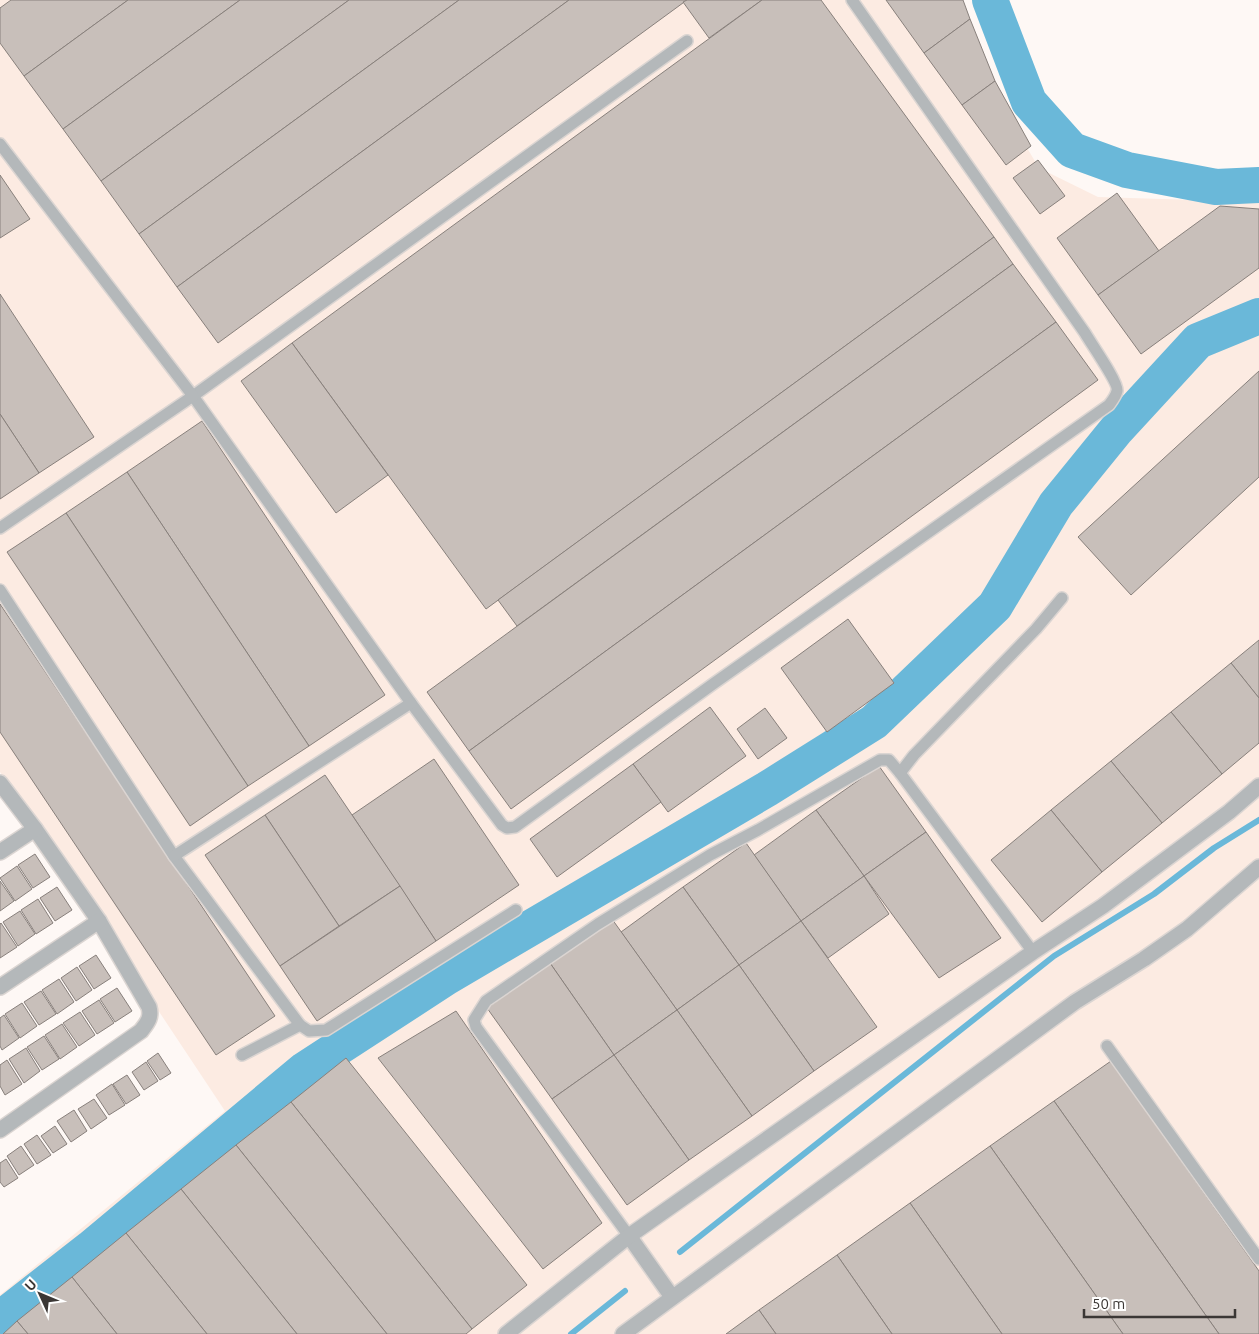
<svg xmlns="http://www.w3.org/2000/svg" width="1259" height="1334" font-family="Ubuntu,sans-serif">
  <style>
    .built { fill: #fcebe2 }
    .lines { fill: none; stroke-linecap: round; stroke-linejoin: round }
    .stream { stroke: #6ab8d9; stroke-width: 6 }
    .river { stroke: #6ab8d9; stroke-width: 36 }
    .building { fill: #c8bfba; stroke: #88807c }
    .lane-casing { stroke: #dbd5d2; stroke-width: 14 }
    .street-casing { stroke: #dbd5d2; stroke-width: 18 }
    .lane { stroke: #b4b8ba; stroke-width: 11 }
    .street { stroke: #b4b8ba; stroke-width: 15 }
  </style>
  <rect width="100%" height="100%" fill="#fef8f5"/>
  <!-- built -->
  <polygon class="built" points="0,0 957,0 986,79 1039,168 1098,197 1259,202 1259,1334 0,1334 0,1295 225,1111 0,772"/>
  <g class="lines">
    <!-- stream -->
    <g class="stream">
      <polyline points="680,1252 1054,956 1154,894 1214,848 1259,820"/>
      <polyline points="571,1334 625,1291"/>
    </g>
    <!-- river -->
    <g class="river">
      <polyline points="990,0 1029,102 1072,150 1127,170 1216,187 1259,185"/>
      <polyline points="0,1319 91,1248 304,1070 447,977 767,789 874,722 995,606 1056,504 1117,429 1198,341 1259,316"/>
    </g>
  </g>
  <!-- building -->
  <g class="building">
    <polygon points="11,0 128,0 24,76 0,43 0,8"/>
    <polygon points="128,0 240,0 63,129 24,76"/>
    <polygon points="240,0 349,0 101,181 63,129"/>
    <polygon points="349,0 459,0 139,234 101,181"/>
    <polygon points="459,0 569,0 177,287 139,234"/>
    <polygon points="569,0 687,0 218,343 177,287"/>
    <polygon points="687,0 762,0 709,38 683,2"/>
    <polygon points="762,0 821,0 994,237 486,609 292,343"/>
    <polygon points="886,0 963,0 970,19 924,53"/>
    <polygon points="970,19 995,81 962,105 924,53"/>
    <polygon points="995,81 1031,146 1006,165 962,105"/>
    <polygon points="1038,160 1065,196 1040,214 1013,178"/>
    <polygon points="0,175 30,219 0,238"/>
    <polygon points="1117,193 1159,251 1098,295 1057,238"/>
    <polygon points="1220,206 1259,209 1259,268 1141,354 1098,295"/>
    <polygon points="994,237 1013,264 517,626 498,600"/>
    <polygon points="1013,264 1056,322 469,751 427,692"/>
    <polygon points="0,294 94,437 39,473 0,414"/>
    <polygon points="1056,322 1098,380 511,809 469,751"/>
    <polygon points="292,343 388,475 336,513 241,381"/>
    <polygon points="1259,371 1259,477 1131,595 1078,537"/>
    <polygon points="0,414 39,473 0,499"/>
    <polygon points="202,421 385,695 309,746 127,472"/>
    <polygon points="127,472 309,746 248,786 66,513"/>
    <polygon points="66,513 248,786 190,826 7,552"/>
    <polygon points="0,604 275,1016 216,1055 0,732"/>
    <polygon points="848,619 894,683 827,732 781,668"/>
    <polygon points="1259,640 1259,698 1231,663"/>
    <polygon points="1231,663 1259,698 1259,743 1222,774 1171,712"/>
    <polygon points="710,707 746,756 668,812 633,764"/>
    <polygon points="765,708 787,738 758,759 737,729"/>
    <polygon points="1171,712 1222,774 1162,823 1111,761"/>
    <polygon points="434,759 519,885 436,941 352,815"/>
    <polygon points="1111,761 1162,823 1102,872 1051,810"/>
    <polygon points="633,764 661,802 557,877 530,839"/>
    <polygon points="879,766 926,832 864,876 816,810"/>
    <polygon points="325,775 400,886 339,926 265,815"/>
    <polygon points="816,810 864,876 801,921 754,855"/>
    <polygon points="1051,810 1102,872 1042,922 991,860"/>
    <polygon points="265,815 339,926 280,966 205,855"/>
    <polygon points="926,832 1001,938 939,978 864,876"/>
    <polygon points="746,843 801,921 739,965 683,887"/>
    <polygon points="35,854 50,877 33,888 18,865"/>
    <polygon points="17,866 32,889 15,901 0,878"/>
    <polygon points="864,876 889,914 828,958 801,921"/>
    <polygon points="0,881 14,901 0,911"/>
    <polygon points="400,886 436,941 317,1021 280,966"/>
    <polygon points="57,887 72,910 55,921 40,898"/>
    <polygon points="683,887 739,965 677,1010 621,932"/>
    <polygon points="38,899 53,923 36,934 21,910"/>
    <polygon points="20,911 35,934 18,946 3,922"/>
    <polygon points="612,919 677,1010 614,1055 550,963"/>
    <polygon points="801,921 877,1027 814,1071 739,965"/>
    <polygon points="1,923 17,947 0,958 0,924"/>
    <polygon points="96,955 111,978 94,989 79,966"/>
    <polygon points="550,963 614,1055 552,1099 487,1008"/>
    <polygon points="739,965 814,1071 752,1116 677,1010"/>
    <polygon points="77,967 92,990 76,1001 61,978"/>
    <polygon points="59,979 74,1002 57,1014 42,990"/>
    <polygon points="117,988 132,1011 115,1022 100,999"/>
    <polygon points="41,991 56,1014 39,1025 24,1002"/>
    <polygon points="99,1000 114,1023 97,1034 82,1011"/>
    <polygon points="22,1003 37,1026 20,1038 5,1014"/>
    <polygon points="677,1010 752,1116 689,1160 614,1055"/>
    <polygon points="456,1011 602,1223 543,1269 378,1058"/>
    <polygon points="80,1012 95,1035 79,1046 63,1023"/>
    <polygon points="4,1015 19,1038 2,1050 0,1046 0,1018"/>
    <polygon points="62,1024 77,1047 60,1059 45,1035"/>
    <polygon points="44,1036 59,1059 42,1070 27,1047"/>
    <polygon points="26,1048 40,1071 24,1083 9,1059"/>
    <polygon points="158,1053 171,1073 160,1080 147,1061"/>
    <polygon points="614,1055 689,1160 627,1205 552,1099"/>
    <polygon points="346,1058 527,1285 472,1329 291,1102"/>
    <polygon points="7,1060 22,1084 5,1095 0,1086 0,1065"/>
    <polygon points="1111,1061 1259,1271 1259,1334 1219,1334 1054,1101"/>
    <polygon points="146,1062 158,1081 144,1090 132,1072"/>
    <polygon points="127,1075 140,1095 126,1104 113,1084"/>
    <polygon points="112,1084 125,1105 109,1115 96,1095"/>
    <polygon points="94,1099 107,1118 91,1129 78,1109"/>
    <polygon points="1054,1101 1219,1334 1123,1334 990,1146"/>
    <polygon points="291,1102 472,1329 466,1334 387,1334 236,1145"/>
    <polygon points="74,1110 87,1131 71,1142 57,1121"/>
    <polygon points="55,1126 67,1144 53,1153 41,1136"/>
    <polygon points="37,1135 51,1155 37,1164 24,1144"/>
    <polygon points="236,1145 387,1334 297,1334 181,1189"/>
    <polygon points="21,1146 34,1165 19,1175 7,1156"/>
    <polygon points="990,1146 1123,1334 1002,1334 910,1203"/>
    <polygon points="6,1159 18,1178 4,1187 0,1182 0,1163"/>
    <polygon points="181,1189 297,1334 207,1334 126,1233"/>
    <polygon points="910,1203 1002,1334 892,1334 837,1255"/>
    <polygon points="126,1233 207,1334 117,1334 72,1277"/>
    <polygon points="837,1255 892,1334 776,1334 759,1310"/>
    <polygon points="72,1277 117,1334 28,1334 17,1321"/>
    <polygon points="759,1310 776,1334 726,1334"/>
    <polygon points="17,1321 28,1334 3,1334"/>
  </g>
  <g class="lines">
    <defs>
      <g id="lane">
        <path d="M687 41 193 396 411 703 502 825 507 828 515 827 713 684 1109 405C1112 401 1116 396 1117 391 1119 383 1090 342 1085 333L852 0"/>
        <polyline points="0,144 193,396 0,528"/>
        <polyline points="0,590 174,856 300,1025 309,1031 326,1030 516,910"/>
        <polyline points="900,773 914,755 1036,629 1062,598"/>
        <polyline points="174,856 411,703"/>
        <polyline points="1107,1046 1259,1259"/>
        <polyline points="242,1055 300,1025"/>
        <polyline points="629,1236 476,1027 474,1020 486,1001 598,924 710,855 758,830 880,760 889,760 900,773 1033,952"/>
      </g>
      <g id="street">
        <path d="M0 783 35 829 99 921 149 1007C152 1018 147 1023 141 1031L0 1130"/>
        <polyline points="0,852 35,829"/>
        <polyline points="0,987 99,921"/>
        <polyline points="629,1236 672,1297"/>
        <polyline points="506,1334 629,1236 1033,952 1103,906 1229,812 1259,786"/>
        <polyline points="623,1334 1075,1002 1144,959 1187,929 1259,867"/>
      </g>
    </defs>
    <!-- lane casing -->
    <use href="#lane" class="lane-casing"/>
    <!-- street casing -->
    <use href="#street" class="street-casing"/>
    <!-- lane -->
    <use href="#lane" class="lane"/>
    <!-- street -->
    <use href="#street" class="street"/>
  </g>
  <!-- north arrow -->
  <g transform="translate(40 1294) rotate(314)" stroke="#ffffff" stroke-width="4" paint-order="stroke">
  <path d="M0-4L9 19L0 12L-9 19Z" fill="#3b3735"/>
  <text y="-8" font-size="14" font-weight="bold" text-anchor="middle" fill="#3b3735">U</text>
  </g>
  <!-- scale -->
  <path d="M1084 1309v8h151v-8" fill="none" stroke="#3b3735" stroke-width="2.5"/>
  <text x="1092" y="1309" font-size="15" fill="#3b3735" stroke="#ffffff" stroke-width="4" paint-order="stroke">50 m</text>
</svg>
